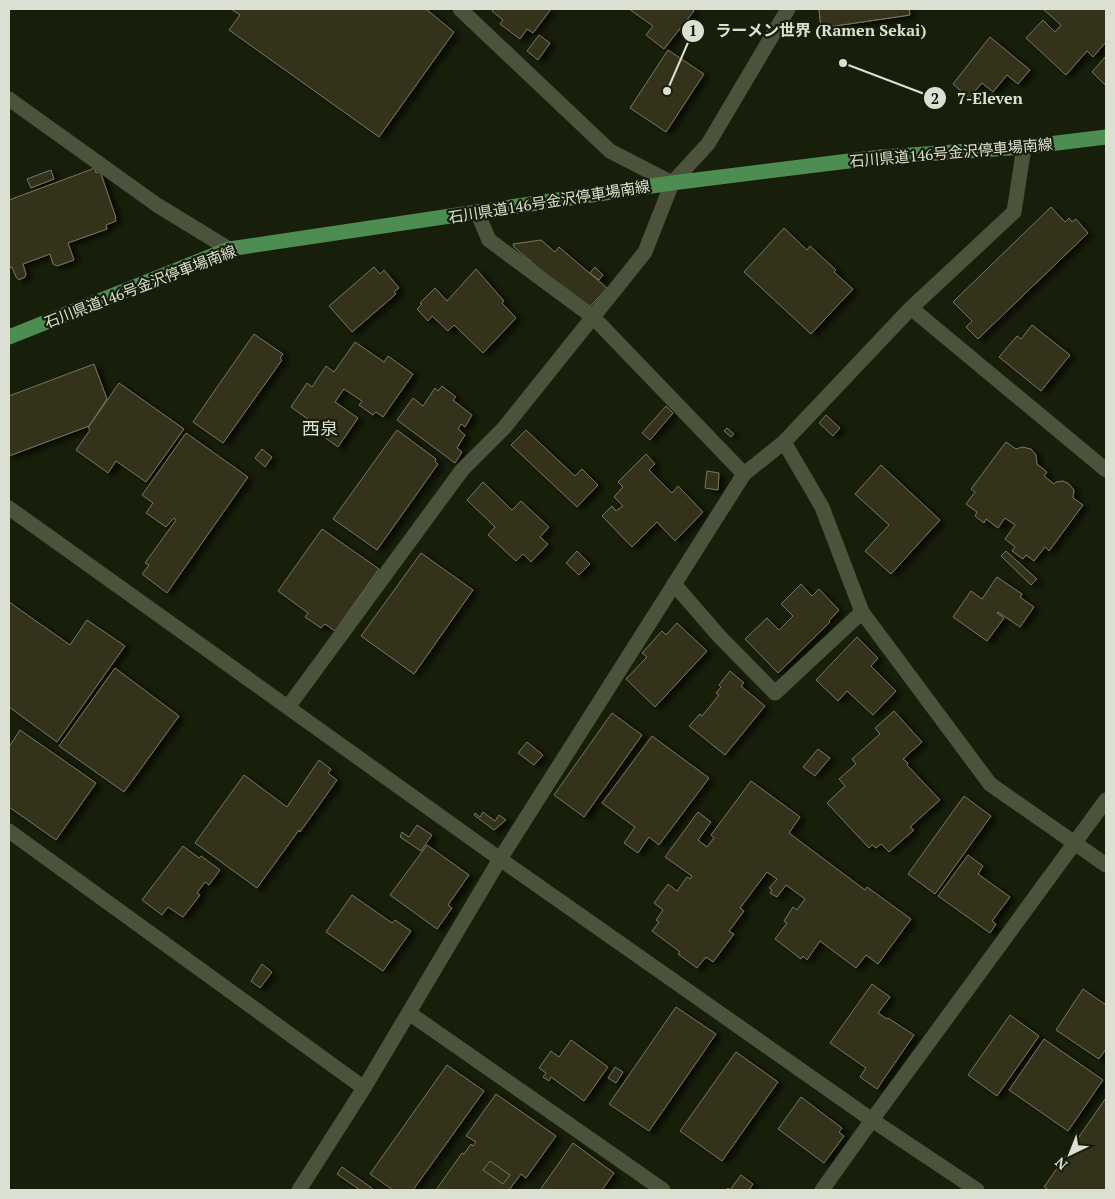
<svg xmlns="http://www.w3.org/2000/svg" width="1115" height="1199" font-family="'PT Serif','Noto Sans JP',serif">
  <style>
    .building { fill: #35321c; stroke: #79765e; filter: url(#shadow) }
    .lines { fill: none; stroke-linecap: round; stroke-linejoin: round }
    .minor { stroke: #4b533d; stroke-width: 15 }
    .major { stroke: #4d8d51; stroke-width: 15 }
    .labels { text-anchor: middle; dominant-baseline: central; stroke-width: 4.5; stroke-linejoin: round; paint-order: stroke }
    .street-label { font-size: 15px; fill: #dbe0d3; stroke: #171e0a }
    .quarter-label { font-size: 18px; fill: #dbe0d3; stroke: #171e0a }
    .leader { fill: none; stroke: #dbe0d3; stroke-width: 2 }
    .callout-dot { fill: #dbe0d3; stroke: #171e0a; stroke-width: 2 }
    .mark-label { font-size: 15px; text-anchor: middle; font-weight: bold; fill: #111 }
    .callout-label { font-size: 16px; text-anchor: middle; font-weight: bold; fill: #dbe0d3; stroke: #171e0a; stroke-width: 4.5; stroke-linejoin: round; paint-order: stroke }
  </style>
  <defs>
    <filter id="shadow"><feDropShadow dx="5.5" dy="3" stdDeviation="2.5" flood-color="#0009"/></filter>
  </defs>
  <rect width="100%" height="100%" fill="#171e0a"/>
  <!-- building -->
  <g class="building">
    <polygon points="231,9 426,9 454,32 379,137 229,30 240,15"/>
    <polygon points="494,9 551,9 533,33 527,29 520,39 500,24 503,20 492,11"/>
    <polygon points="629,9 691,9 694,11 664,49 646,35 653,26"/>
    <polygon points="819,9 909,9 910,15 821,28"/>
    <polygon points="819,9 909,9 910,15 821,28"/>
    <polygon points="1043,9 1106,9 1106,42 1093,57 1087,51 1066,75 1026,38 1043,20 1055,32 1061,25"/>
    <polygon points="539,35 550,43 538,60 527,51"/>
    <polygon points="990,37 1030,70 1018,84 1007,75 993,92 982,83 969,98 953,84"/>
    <polygon points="668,50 704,74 666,132 630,108"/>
    <polygon points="1106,56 1106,86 1092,72"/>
    <polygon points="95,168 96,173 100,171 116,218 115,218 116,221 106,225 107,229 68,243 74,260 57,266 53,264 50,254 23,264 26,274 25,277 19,280 16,277 12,267 9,268 9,200"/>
    <polygon points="51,170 54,179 31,188 27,179"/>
    <polygon points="1051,207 1065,222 1069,218 1072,222 1076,219 1088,233 978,339 966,327 972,321 953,302"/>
    <polygon points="784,228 807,250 810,246 836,270 834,272 853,289 811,334 744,272"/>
    <polygon points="541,240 555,252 559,247 607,288 587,310 514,247 513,244"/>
    <polygon points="374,267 380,274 384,270 399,288 394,292 396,294 352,332 329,306"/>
    <polygon points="595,267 603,275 599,280 590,273"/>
    <polygon points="476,269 504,301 502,303 516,318 483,353 454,325 448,331 432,316 428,321 417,309 422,304 420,303 435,288 447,301"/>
    <polygon points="1032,325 1070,355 1041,391 999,357 1017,336 1021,339"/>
    <polygon points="254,334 283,354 280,358 282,360 223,443 193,422"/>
    <polygon points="355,342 384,362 388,356 413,374 383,417 376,412 373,415 359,405 362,401 344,389 335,402 358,418 338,447 306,424 309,420 291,407 307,383 312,387 326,366 334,372"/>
    <polygon points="94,364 107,399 89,426 9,456 9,396"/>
    <polygon points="119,383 184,429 146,482 116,461 108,473 76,450 90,430 88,428"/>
    <polygon points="442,386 456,397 453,400 472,415 465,427 461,424 458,429 465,435 457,448 462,452 455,463 397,420 413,398 423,406 435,388 438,391"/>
    <polygon points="666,406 673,413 650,440 642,433"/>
    <polygon points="826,415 840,428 833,436 819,423"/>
    <polygon points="727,428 734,434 731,437 724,431"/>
    <polygon points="397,430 436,459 435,461 438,464 377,550 333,519"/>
    <polygon points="526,430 575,476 582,469 598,485 577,507 511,445"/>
    <polygon points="186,433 248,477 167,593 142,574 149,565 145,563 176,520 174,518 166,527 146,513 153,503 142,495"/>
    <polygon points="1006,442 1016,449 1022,447 1031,449 1036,455 1037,464 1047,472 1044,476 1054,484 1056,482 1063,481 1069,484 1074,490 1073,498 1083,505 1049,551 1045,547 1034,561 1026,555 1023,559 1012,551 1015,547 1005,539 1015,525 1005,518 998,528 986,519 984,523 975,516 977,512 966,504 975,492 971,489"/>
    <polygon points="262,449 272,457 265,467 255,458"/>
    <polygon points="646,454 655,464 649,470 672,493 678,486 703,512 675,541 657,522 632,547 602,516 612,506 616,511 623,506 614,497 623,487 618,482"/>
    <polygon points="881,465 940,520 891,574 865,551 889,525 855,494"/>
    <polygon points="707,471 719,473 718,490 705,488"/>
    <polygon points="483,482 512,510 521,501 549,527 540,537 548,544 531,562 523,554 516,561 488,535 495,527 467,500"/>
    <polygon points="322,529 379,569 335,631 325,624 321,628 305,617 308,613 278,591"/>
    <polygon points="577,551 590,564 579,575 566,563"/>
    <polygon points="1006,551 1037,579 1031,585 1001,556"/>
    <polygon points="421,553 473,590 414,674 361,636"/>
    <polygon points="997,577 1022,594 1020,597 1034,607 1020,627 998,612 997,613 1004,618 987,641 953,617 971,591 982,599"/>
    <polygon points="801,584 812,596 819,589 839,610 829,621 830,622 778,673 745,639 767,618 779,630 793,616 781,604"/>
    <polygon points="9,602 70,645 87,620 125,646 57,742 9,707"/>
    <polygon points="677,623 707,651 655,707 626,679 647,657 642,653 662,631 666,635"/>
    <polygon points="857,637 878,658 871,666 896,691 873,715 847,691 838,701 816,680"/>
    <polygon points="115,668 179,716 124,792 59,746"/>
    <polygon points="730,671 744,683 741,686 765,706 725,755 689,726 700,714 702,716 719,695 716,693 721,687 719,685"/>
    <polygon points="894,711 922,742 903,759 908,763 907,765 940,800 910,827 914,830 889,852 881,844 876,848 872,845 869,848 827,803 845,786 839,779 856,764 852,759 880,734 875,728"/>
    <polygon points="612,713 642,735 584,817 554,795"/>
    <polygon points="20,730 96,783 56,840 9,807 9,747"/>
    <polygon points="652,736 709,778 659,845 649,837 638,853 624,843 635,827 602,803"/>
    <polygon points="527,742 543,755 534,765 518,753"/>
    <polygon points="818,749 830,758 815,776 803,767"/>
    <polygon points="319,760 331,769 328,773 337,780 300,832 299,830 257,888 195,843 244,775 287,807"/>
    <polygon points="751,781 800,817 789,833 865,890 867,887 911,919 878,964 866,955 856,968 820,941 807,960 803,956 801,959 775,939 787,923 784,921 793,907 797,910 805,899 786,885 777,897 770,893 772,890 769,888 777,879 767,872 740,908 744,911 729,931 734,934 713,962 706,957 697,968 678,954 680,952 652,931 659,922 656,920 663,910 654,903 668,884 677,891 687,877 690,879 692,876 665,857 698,812 711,822 698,840 707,847 714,838 711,835"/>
    <polygon points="964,796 991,816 935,894 908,874"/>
    <polygon points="483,812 495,821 499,815 506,820 494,830 474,815 475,813 480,817"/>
    <polygon points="417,825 432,835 421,851 400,837 402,832 409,837"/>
    <polygon points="427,845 469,875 448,905 452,908 437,929 390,895"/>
    <polygon points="183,846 199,858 201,856 220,870 209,885 205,882 197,893 200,895 183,917 168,907 162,915 142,900"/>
    <polygon points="968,855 983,866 978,874 1010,897 992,921 996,924 990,933 938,896"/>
    <polygon points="352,895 392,923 395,920 411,931 383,971 326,932"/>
    <polygon points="262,964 272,972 260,988 251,981"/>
    <polygon points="872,984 890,997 878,1013 887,1019 888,1018 914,1035 877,1089 860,1077 866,1068 830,1043"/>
    <polygon points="1083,989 1106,1005 1106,1049 1099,1059 1056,1030"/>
    <polygon points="676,1007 716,1034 649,1131 609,1104"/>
    <polygon points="1010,1015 1039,1036 997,1096 968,1075"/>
    <polygon points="1044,1039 1103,1080 1068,1131 1009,1090"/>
    <polygon points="571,1040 608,1067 584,1101 551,1077 549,1081 543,1077 546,1073 539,1068 551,1051 559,1057"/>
    <polygon points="736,1052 778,1082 722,1161 680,1131"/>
    <polygon points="447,1065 484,1091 413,1190 393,1190 370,1174"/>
    <polygon points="615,1067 623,1072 616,1083 608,1078"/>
    <polygon points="496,1094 556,1136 526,1178 521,1174 509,1190 436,1190 462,1153 464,1154 471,1144 473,1146 476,1142 466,1136"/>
    <polygon points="801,1097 842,1128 839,1132 844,1136 824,1163 778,1129"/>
    <polygon points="1106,1098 1106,1190 1049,1190 1044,1187"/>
    <polygon points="573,1143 614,1173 602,1190 540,1190"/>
    <polygon points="490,1161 510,1175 503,1184 483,1170"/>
    <polygon points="342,1167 369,1186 374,1190 360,1190 337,1174"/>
    <polygon points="741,1175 753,1184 749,1190 726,1190 728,1188 730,1190"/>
  </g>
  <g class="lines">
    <!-- minor -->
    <g class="minor">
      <polyline points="460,9 610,151 672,183"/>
      <polyline points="9,99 157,205 229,249"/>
      <polyline points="477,212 489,240 593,317 744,474"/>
      <polyline points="911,308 1106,470"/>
      <polyline points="784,442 822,507 862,612 990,784 1106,865"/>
      <polyline points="9,508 500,859 872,1120 977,1190"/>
      <polyline points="674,584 719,636 775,693 862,612"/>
      <polyline points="288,707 462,470 504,428 645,252 672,183 708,144 788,9"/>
      <polyline points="9,831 364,1088 299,1190"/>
      <polyline points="409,1013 663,1190"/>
      <polyline points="364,1088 500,859 744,474 784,442 911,308 1014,212 1024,147"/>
      <polyline points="822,1190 872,1120 1106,800"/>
    </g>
    <!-- major -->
    <polyline class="major" points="9,337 229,249 672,183 881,157 1024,147 1106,137"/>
  </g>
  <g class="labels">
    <!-- street labels -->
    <g class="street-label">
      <text transform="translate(951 152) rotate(-5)">石川県道146号金沢停車場南線</text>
      <text transform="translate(549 201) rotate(-9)">石川県道146号金沢停車場南線</text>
      <text transform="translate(140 286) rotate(-21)">石川県道146号金沢停車場南線</text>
    </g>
    <!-- quarter labels -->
    <g class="quarter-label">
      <text x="320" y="428">西泉</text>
    </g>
  </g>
  <!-- callouts -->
  <path class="leader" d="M667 91L693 31M843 63L935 98"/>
  <g class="callout-dot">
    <circle cx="667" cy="91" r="5"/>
    <circle cx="843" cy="63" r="5"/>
    <circle cx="693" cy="31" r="12"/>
    <circle cx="935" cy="98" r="12"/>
  </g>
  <g class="mark-label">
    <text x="693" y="36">1</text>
    <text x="935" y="104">2</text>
  </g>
  <g class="callout-label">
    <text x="821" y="36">ラーメン世界 (Ramen Sekai)</text>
    <text x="990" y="104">7-Eleven</text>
  </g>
  <!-- border -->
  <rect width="1115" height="1199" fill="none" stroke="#dbe0d3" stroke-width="20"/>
  <!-- north arrow -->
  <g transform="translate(1070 1154) rotate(223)" stroke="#171e0a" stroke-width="4" paint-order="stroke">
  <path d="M0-4L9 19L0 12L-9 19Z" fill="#dbe0d3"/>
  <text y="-8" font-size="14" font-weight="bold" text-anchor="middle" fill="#dbe0d3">N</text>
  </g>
</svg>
